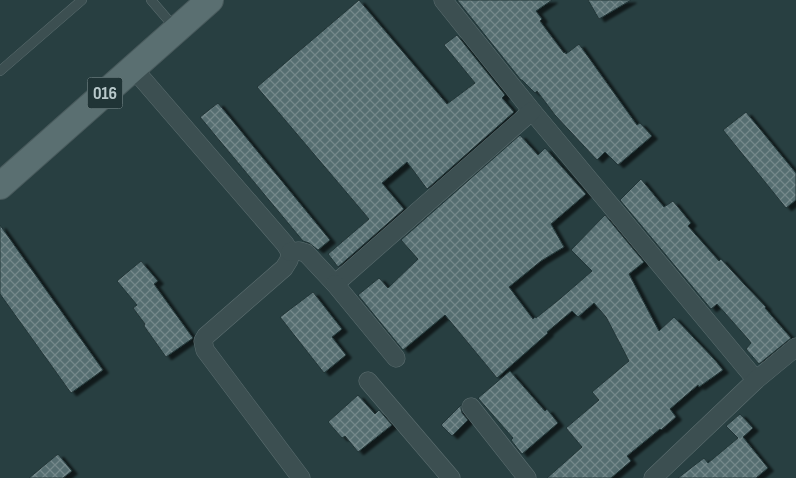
<svg xmlns="http://www.w3.org/2000/svg" width="796" height="478" font-family="'Sofia Sans Condensed',sans-serif">
  <style>
    .building { fill: url(#building-cross-hatch); stroke: #233638; filter: url(#shadow) }
    .lines { fill: none; stroke-linecap: round; stroke-linejoin: round }
    .lane-casing { stroke: #5d6f71; stroke-width: 10 }
    .street-casing { stroke: #5d6f71; stroke-width: 19 }
    .primary-casing { stroke: #495b5d; stroke-width: 28 }
    .lane { stroke: #3c4f51; stroke-width: 9 }
    .street { stroke: #3c4f51; stroke-width: 18 }
    .primary { stroke: #5a6f71; stroke-width: 26 }
    .labels { text-anchor: middle; dominant-baseline: central; stroke-width: 4; stroke-linejoin: round; paint-order: stroke }
    .shield { fill: #203436; stroke: #8b9c9e; stroke-width: 1 }
    .shield-label { font-size: 18px; font-weight: bold; fill: #b9c9cb }
  </style>
  <defs>
    <pattern id="building-cross-hatch" width="8" height="8" patternUnits="userSpaceOnUse" patternTransform="scale(1.25)"><rect width="8" height="8" fill="#566e71"/><path d="M0 0l8 8M0 8l8-8" fill="none" stroke="#74888a"/></pattern>
    <filter id="shadow"><feDropShadow dx="5.5" dy="3" stdDeviation="1" flood-color="#0009"/></filter>
  </defs>
  <rect width="100%" height="100%" fill="#283f41"/>
  <!-- building -->
  <g class="building">
    <polygon points="359,0 447,104 475,83 444,45 457,35 505,95 502,98 514,112 427,189 407,162 382,183 404,209 338,267 328,254 369,219 257,87"/>
    <polygon points="457,0 552,0 536,11 542,19 540,21 564,53 565,52 566,54 579,44 637,125 640,123 652,136 618,165 605,152 597,160 555,115 537,91 535,93 522,80 521,80"/>
    <polygon points="588,0 631,0 599,19"/>
    <polygon points="218,103 330,240 318,250 309,243 303,241 200,117"/>
    <polygon points="746,112 796,173 796,200 786,208 723,130"/>
    <polygon points="520,135 538,155 545,148 586,194 551,224 564,247 541,261 509,287 533,319 535,317 536,318 561,298 592,271 571,250 605,215 644,262 629,274 659,331 674,317 715,360 723,370 699,387 698,385 670,409 676,417 661,430 660,429 627,456 631,461 611,478 547,478 582,447 566,428 599,400 592,392 629,361 606,317 594,303 578,317 572,311 547,332 548,333 497,378 445,315 403,350 358,295 379,278 388,288 418,259 401,240"/>
    <polygon points="641,179 664,207 673,201 691,223 688,226 719,261 721,259 744,284 766,307 765,308 791,338 759,364 746,349 751,343 748,339 717,304 711,309 620,200"/>
    <polygon points="0,225 103,370 71,393 0,294"/>
    <polygon points="141,261 158,281 154,284 193,338 166,357 144,326 145,324 133,308 137,305 117,281"/>
    <polygon points="313,292 342,329 332,337 346,355 324,373 280,317"/>
    <polygon points="510,371 545,411 547,409 558,423 522,454 511,440 513,438 478,398"/>
    <polygon points="358,395 375,414 379,410 392,425 358,452 345,436 342,438 328,422"/>
    <polygon points="461,405 461,409 462,413 468,420 452,436 441,425"/>
    <polygon points="740,414 753,428 743,437 768,468 756,478 678,478 704,458 708,463 738,438 726,426"/>
    <polygon points="58,454 72,471 63,478 29,478"/>
  </g>
  <g class="lines">
    <defs>
      <g id="lane">
        <polyline points="151,0 175,28"/>
        <polyline points="0,71 82,0"/>
      </g>
      <g id="street">
        <polyline points="443,0 532,111 756,380"/>
        <polyline points="133,68 285,244 290,252 289,260 284,268 206,336 203,341 205,350 301,478"/>
        <polyline points="290,252 299,251 306,253 335,284 532,111"/>
        <polyline points="335,284 396,358"/>
        <polyline points="368,381 451,478"/>
        <polyline points="471,407 527,478"/>
        <polyline points="653,478 756,380 796,347"/>
      </g>
      <polyline id="primary" points="0,186 210,0"/>
    </defs>
    <!-- lane casing -->
    <use href="#lane" class="lane-casing"/>
    <!-- street casing -->
    <use href="#street" class="street-casing"/>
    <!-- primary casing -->
    <use href="#primary" class="primary-casing"/>
    <!-- lane -->
    <use href="#lane" class="lane"/>
    <!-- street -->
    <use href="#street" class="street"/>
    <!-- primary -->
    <use href="#primary" class="primary"/>
  </g>
  <g class="labels">
    <!-- shield labels -->
    <rect class="shield" x="87.5" y="77.5" width="35" height="31" rx="4"/>
    <g class="shield-label">
      <text x="105" y="93">016</text>
    </g>
  </g>
</svg>
